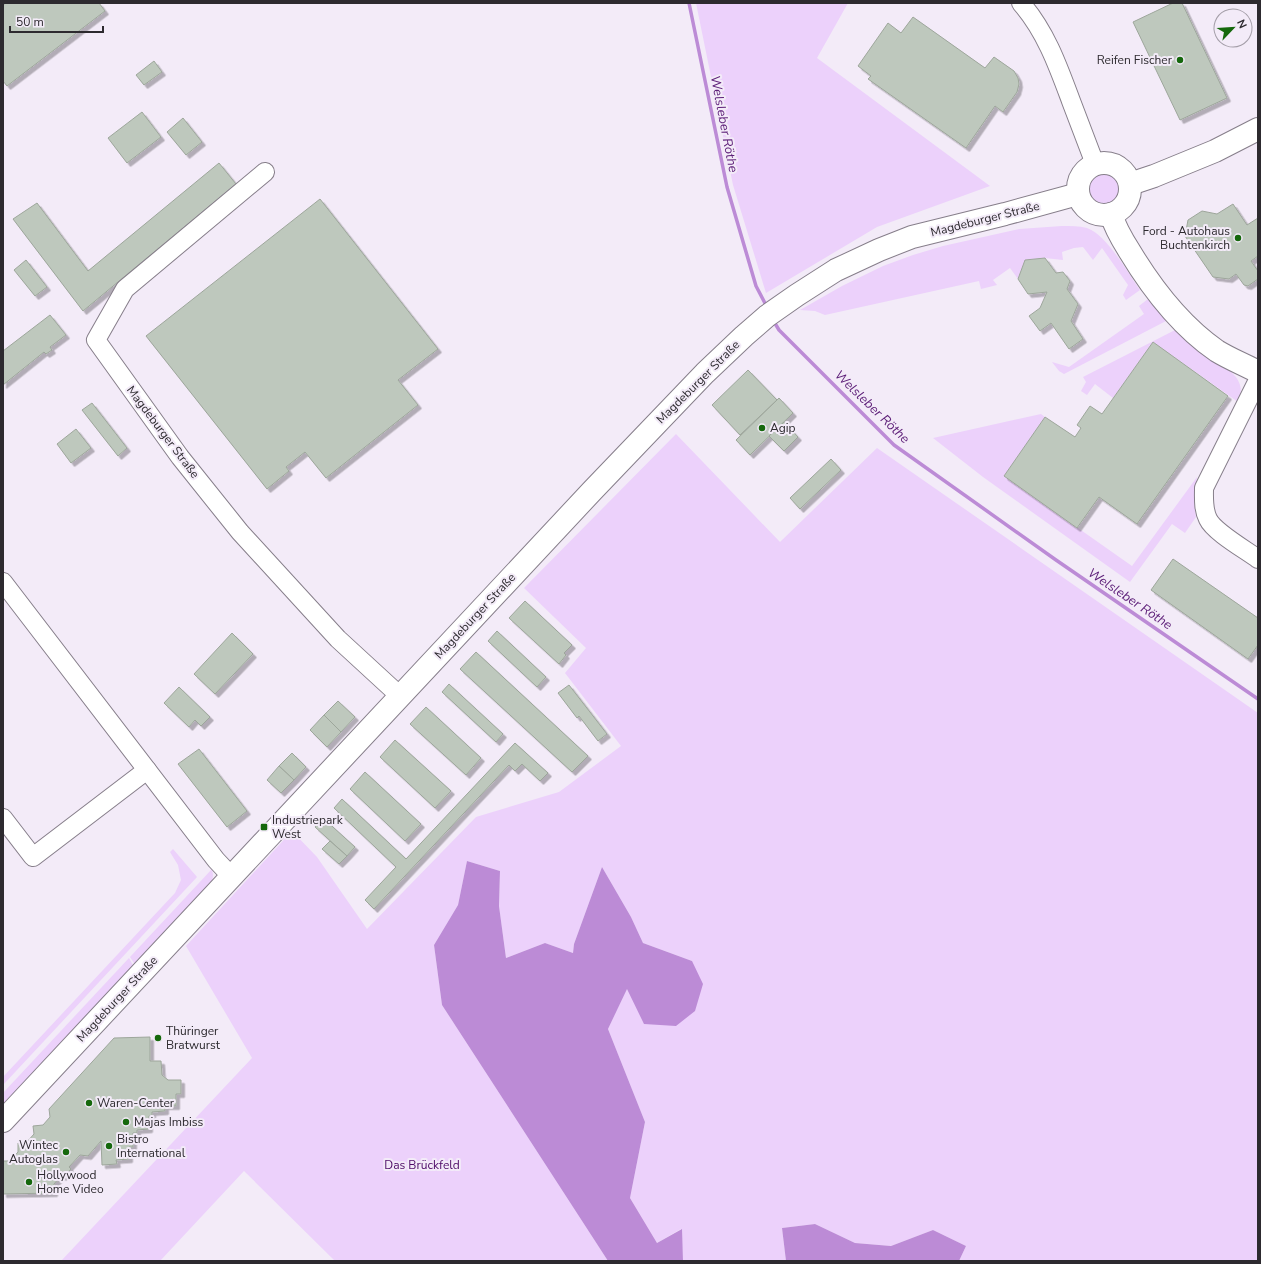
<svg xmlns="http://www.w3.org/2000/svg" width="1261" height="1264" font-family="'Nunito Sans',sans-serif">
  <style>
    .green { fill: #ecd1fb }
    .water { fill: #bc8bd6 }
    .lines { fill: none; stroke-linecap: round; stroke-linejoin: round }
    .stream { stroke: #bc8bd6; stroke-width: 3.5 }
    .building { fill: #bec8bd; stroke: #9da69b; filter: url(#shadow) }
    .minor-casing { stroke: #867e8a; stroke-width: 20 }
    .major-casing { stroke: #867e8a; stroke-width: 24 }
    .minor { stroke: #fff; stroke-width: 18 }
    .major { stroke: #fff; stroke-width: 22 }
    .poi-dot { fill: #15680c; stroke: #f3ebf8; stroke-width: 1.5 }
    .labels { text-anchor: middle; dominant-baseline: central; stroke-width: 4; stroke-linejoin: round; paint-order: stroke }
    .poi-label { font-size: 12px; fill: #2d2a2f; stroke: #f3ebf8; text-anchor: start }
    .street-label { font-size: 12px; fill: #2d2a2f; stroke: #f3ebf8 }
    .park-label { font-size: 12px; fill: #4d0a67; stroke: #f3ebf8 }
    .water-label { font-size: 13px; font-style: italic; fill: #5e2079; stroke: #f3ebf8 }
  </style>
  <defs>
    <filter id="shadow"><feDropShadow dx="3.5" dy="3.5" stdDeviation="0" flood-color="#0004"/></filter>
  </defs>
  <rect width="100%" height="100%" fill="#f3ebf8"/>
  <!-- green -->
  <g class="green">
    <polygon points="696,3 848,3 817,58 990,186 877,227 766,293 733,185"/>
    <circle cx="1103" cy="189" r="17"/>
    <path d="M1062 226C1071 226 1079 226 1087 228 1107 235 1128 273 1140 290L1126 300 1123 295 1128 285 1102 248 1093 260 1083 247 1074 248 1062 252 1063 260 1045 258 1026 260 1018 279 1010 268 993 280 997 285 981 289 979 281 825 315 815 311 800 310 842 286 883 266 913 255 943 246 1019 229Z"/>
    <polygon points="1148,299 1166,319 1166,321 1064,374 1059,371 1052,362 1069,367 1144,314 1139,306"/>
    <path d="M1177 329C1185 336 1192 344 1200 350 1217 364 1251 375 1238 402L1153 342 1113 398 1095 384 1087 395 1081 391 1086 382 1083 377Z"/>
    <polygon points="1041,414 1045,417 1004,476 1132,566 1197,477 1194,503 1196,517 1185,533 1172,524 1130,582 983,477 933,438"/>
    <polygon points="676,434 780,542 877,448 1258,713 1258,1261 959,1261 966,1246 933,1230 891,1246 855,1243 815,1224 782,1228 786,1261 683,1261 681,1229 657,1243 630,1198 645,1122 608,1029 627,988 692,961 643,943 631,917 602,867 574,944 573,953 545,943 506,958 499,906 500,871 467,861 458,905 434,945 442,1005 608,1261 335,1261 244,1171 160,1261 61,1261 252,1058 186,946 292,831 317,857 367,929 476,817 559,792 621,746 565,673 586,648 524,588"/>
    <polygon points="173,849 197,877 3,1085 3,1077 175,893 181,880 178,865 170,852"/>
    <polygon points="212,869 213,875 212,883 136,966 130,957"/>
    <polygon points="129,958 134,967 3,1112 3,1093"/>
  </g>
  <!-- water -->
  <g class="water">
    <polygon points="467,861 500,871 499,906 506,958 545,943 573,953 574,944 602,867 631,917 643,943 692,961 703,984 695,1011 676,1026 644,1024 627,989 608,1029 645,1122 630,1198 657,1243 682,1229 683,1261 608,1261 442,1005 434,945 458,905"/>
    <polygon points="815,1224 855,1243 891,1246 933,1230 966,1246 959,1261 786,1261 782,1228"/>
  </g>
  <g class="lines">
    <!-- stream -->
    <g class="stream">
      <polyline points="689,3 727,187 756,286 767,307"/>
      <polyline points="773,320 779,330 894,445 1056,560 1258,699"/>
    </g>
  </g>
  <!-- building -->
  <g class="building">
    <polygon points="6,3 99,3 105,11 7,86 3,81 3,5"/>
    <polygon points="1173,3 1182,3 1227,98 1180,120 1133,22"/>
    <polygon points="913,17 985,68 994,57 1014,71 1018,78 1019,84 1017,92 1003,112 995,106 966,148 868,79 871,76 858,66 888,23 901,33"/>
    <polygon points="154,61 162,72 144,85 136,75"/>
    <polygon points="142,112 161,137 127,163 108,138"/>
    <polygon points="183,118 202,142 186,155 167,132"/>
    <polygon points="219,163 236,184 83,311 13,219 37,203 88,271"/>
    <polygon points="320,199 438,349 398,380 418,405 326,478 305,452 286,467 289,471 267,489 146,336"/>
    <polygon points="1233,204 1247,225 1258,218 1258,256 1251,261 1258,271 1258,279 1248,286 1244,285 1236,274 1229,279 1213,277 1185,236 1188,220 1202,211 1217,214"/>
    <polygon points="1045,258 1056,273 1063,272 1070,281 1067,289 1078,304 1071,321 1083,339 1069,349 1051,323 1040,331 1029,316 1040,308 1047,292 1028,294 1018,279 1025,260"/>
    <polygon points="26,260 47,287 35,296 14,270"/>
    <polygon points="50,315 66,335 50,347 52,350 46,354 44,352 3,385 3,351"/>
    <polygon points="1153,342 1228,396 1137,524 1099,497 1077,528 1004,476 1045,417 1075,437 1081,428 1077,425 1090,406 1102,414"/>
    <polygon points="748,370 777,400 740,435 712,405"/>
    <polygon points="779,398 793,413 750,455 736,440"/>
    <polygon points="92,403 127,448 118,456 82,410"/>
    <polygon points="784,422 798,437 784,451 769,436"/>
    <polygon points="76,429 91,448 71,463 57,444"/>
    <polygon points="831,459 841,470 800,509 790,498"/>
    <polygon points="1173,559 1258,618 1258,645 1248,659 1151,590"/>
    <polygon points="525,601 572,645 564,653 566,655 559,664 509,618"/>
    <polygon points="497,631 546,677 537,687 488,641"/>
    <polygon points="232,633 253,654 215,694 194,674"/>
    <polygon points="476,652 588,756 572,772 460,669"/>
    <polygon points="449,684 503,734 496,742 442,692"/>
    <polygon points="569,685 607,734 598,741 579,716 577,718 558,693"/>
    <polygon points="179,687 210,717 201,726 195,720 189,727 164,703"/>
    <polygon points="338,701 355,717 341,732 324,715"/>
    <polygon points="426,707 481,758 466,775 410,724"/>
    <polygon points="324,715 341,732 327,747 310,730"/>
    <polygon points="395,740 451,791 435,808 380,757"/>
    <polygon points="515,743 548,773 540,781 522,764 515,771 509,765 374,909 365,900 396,867 334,808 342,799 406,859"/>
    <polygon points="199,749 247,811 227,827 178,764"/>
    <polygon points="292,753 306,767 294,780 279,766"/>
    <polygon points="279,766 294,780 281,793 267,780"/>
    <polygon points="365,772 421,824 405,841 350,789"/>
    <polygon points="323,818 355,847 347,856 315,827"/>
    <polygon points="330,841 347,856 339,864 322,849"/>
    <polygon points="150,1037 150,1061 161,1061 162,1075 168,1080 181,1080 181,1094 176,1094 176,1106 165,1106 165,1111 152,1112 152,1116 149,1116 149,1129 137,1130 137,1133 133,1133 133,1147 129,1147 129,1159 116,1160 117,1164 102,1165 101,1141 88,1156 80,1155 69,1167 71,1169 63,1177 61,1176 54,1184 54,1193 3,1194 3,1161 10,1161 18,1152 18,1143 26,1143 34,1134 33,1126 43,1125 50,1117 49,1109 114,1038"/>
  </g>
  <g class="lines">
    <defs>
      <g id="minor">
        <path d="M1021 3C1046 32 1058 66 1071 101 1079 122 1087 143 1095 164"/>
        <polyline points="265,172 125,289 96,340 180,457 240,532 338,639 400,696"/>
        <path d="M1258 380 1204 488C1204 499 1203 509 1208 519 1214 532 1246 550 1258 559"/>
        <polyline points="3,582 216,860 232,877"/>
        <polyline points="3,818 33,857 147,770"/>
      </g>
      <g id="major">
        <circle cx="1104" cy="189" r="26"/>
        <polyline points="1130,184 1154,176 1215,151 1258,129"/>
        <path d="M1111 214C1115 228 1123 241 1130 252 1153 290 1181 326 1217 351 1230 359 1245 365 1258 372"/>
        <polyline points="3,1121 592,491 705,373 744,336 767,316 797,295 836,270 879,250 912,237 1005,214 1078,194"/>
      </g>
    </defs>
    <!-- minor casing -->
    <use href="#minor" class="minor-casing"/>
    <!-- major casing -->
    <use href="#major" class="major-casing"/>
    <!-- minor -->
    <use href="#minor" class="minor"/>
    <!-- major -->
    <use href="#major" class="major"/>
  </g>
  <!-- markers -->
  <g class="poi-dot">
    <circle cx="1180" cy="60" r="4"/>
    <circle cx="1238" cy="238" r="4"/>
    <circle cx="762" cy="428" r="4"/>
    <rect x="260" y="823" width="8" height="8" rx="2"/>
    <circle cx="158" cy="1038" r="4"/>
    <circle cx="89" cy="1103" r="4"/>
    <circle cx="126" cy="1122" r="4"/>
    <circle cx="109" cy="1146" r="4"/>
    <circle cx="66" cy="1152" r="4"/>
    <circle cx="29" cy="1182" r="4"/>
  </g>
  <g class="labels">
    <!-- poi labels -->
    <g class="poi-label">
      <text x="1172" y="60" text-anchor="end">Reifen Fischer</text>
      <text x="1230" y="231" text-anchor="end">Ford - Autohaus<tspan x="1230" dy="14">Buchtenkirch</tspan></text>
      <text x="770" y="428">Agip</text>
      <text x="272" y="820">Industriepark<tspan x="272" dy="14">West</tspan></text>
      <text x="166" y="1031">Thüringer<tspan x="166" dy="14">Bratwurst</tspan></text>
      <text x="97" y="1103">Waren-Center</text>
      <text x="134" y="1122">Majas Imbiss</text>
      <text x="117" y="1139">Bistro<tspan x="117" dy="14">International</tspan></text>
      <text x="58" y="1145" text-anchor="end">Wintec<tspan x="58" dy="14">Autoglas</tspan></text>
      <text x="37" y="1175">Hollywood<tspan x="37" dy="14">Home Video</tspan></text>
    </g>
    <!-- street labels -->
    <g class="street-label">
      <text transform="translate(985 219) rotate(-14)">Magdeburger Straße</text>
      <text transform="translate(698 382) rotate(-45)">Magdeburger Straße</text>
      <text transform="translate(163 432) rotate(53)">Magdeburger Straße</text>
      <text transform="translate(475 616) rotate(-47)">Magdeburger Straße</text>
      <text transform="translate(117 999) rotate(-47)">Magdeburger Straße</text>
    </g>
    <!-- park labels -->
    <g class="park-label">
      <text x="422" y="1165">Das Brückfeld</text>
    </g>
    <!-- water labels -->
    <g class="water-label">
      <text transform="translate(724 124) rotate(79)">Welsleber Röthe</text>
      <text transform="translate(872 407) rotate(44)">Welsleber Röthe</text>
      <text transform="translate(1130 599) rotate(34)">Welsleber Röthe</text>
    </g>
  </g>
  <!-- border -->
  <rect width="1261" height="1264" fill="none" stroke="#2d2a2f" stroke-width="8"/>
  <!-- north arrow -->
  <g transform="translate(1233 28) rotate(65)"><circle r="19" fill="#f3ebf8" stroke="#a49ea8"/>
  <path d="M0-3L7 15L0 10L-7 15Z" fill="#15680c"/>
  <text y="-6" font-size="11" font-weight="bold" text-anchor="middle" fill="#2d2a2f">N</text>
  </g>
  <!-- scale -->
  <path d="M10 26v6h93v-6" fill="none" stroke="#2d2a2f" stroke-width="2"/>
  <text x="16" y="26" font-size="12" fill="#2d2a2f" stroke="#f3ebf8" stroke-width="3" paint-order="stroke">50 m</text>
</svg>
